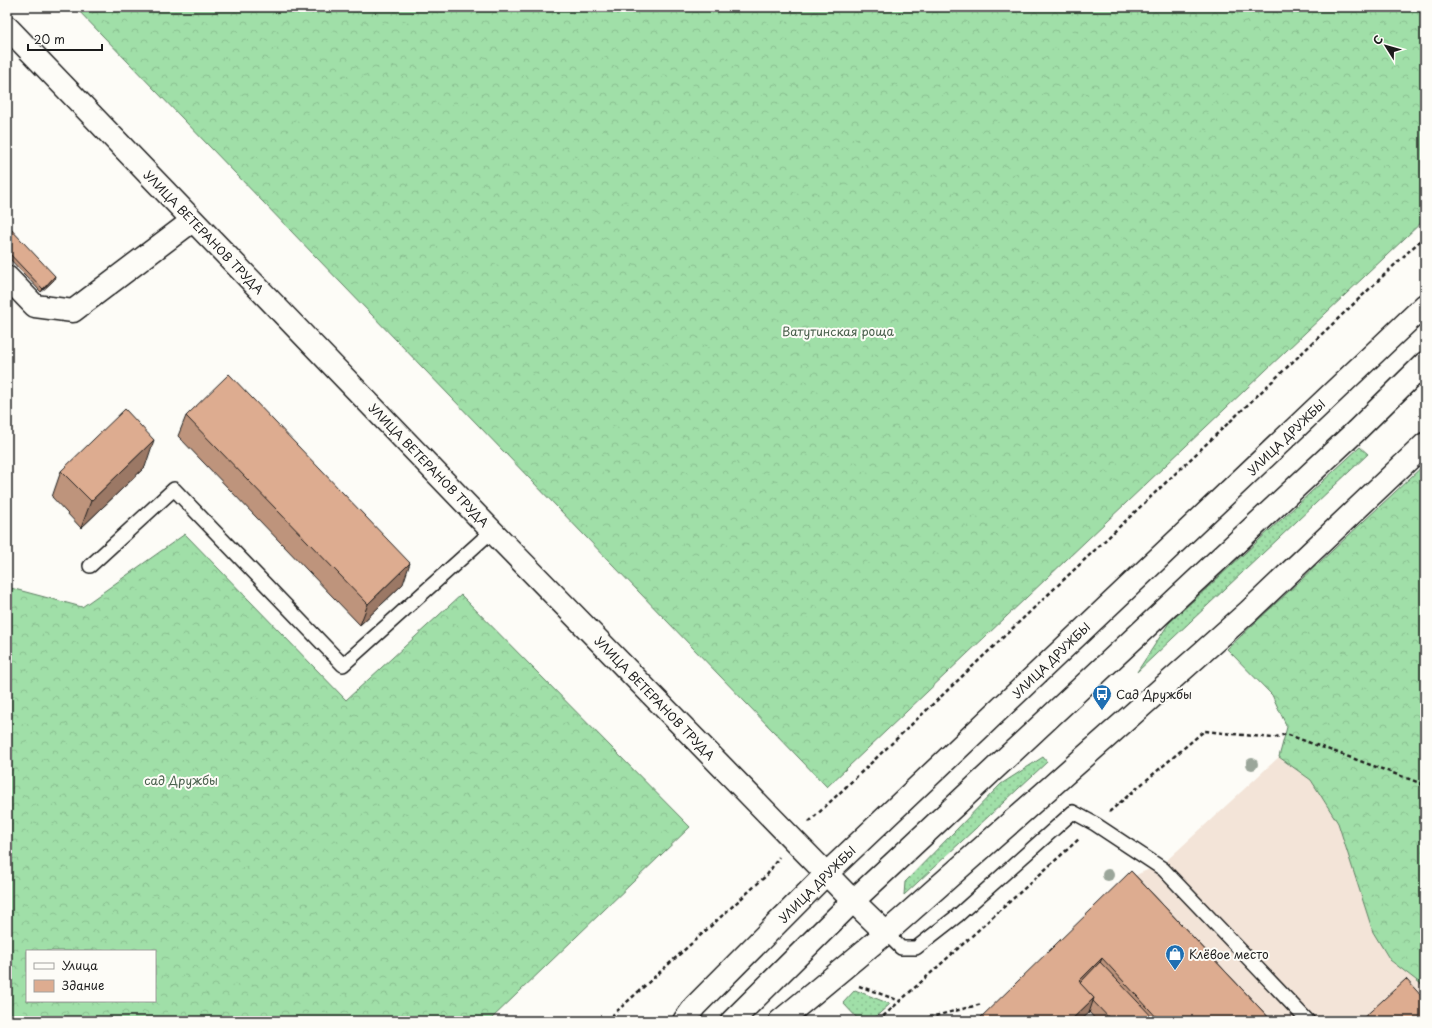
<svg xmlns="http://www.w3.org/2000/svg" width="1432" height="1028" font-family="'Playpen Sans',sans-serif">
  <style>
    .built { fill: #f3e4d8 }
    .grass { fill: url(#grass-dots); stroke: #5e7e62 }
    .forest { fill: url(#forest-crowns); stroke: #5e7e62; fill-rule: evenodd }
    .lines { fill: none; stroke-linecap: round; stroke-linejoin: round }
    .lane-casing { stroke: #1c1c1c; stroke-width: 16 }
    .street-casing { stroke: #1c1c1c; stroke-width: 25 }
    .secondary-casing { stroke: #1c1c1c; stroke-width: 25 }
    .primary-casing { stroke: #1c1c1c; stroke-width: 25 }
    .path { stroke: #1c1c1c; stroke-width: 2.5; stroke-dasharray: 4 3; stroke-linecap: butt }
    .lane { stroke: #fdfcf7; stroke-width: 13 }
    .street { stroke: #fdfcf7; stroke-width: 22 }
    .secondary { stroke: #fdfcf7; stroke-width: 22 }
    .primary { stroke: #fdfcf7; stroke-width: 22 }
    .tree { fill: #9ba69a }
    .wall { fill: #be947c; stroke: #1c1c1c }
    .shaded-wall { fill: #9b7865; stroke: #1c1c1c }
    .building { fill: #ddac90; stroke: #1c1c1c }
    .labels { text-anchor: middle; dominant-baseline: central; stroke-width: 4; stroke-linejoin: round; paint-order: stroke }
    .street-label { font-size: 12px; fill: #1c1c1c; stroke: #fdfcf7 }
    .park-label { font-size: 12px; fill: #4a604d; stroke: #fdfcf7 }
    .poi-label { font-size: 12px; fill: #1c1c1c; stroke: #fdfcf7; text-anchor: start }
  </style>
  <defs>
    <pattern id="grass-dots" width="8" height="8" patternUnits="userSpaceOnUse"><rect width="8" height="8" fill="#a0dfa8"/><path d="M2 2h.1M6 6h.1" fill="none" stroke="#89bf90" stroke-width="1.8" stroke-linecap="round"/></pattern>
    <pattern id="forest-crowns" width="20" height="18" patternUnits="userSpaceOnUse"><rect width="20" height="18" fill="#a0dfa8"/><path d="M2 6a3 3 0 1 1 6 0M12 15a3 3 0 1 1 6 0" fill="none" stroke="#89bf90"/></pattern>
  </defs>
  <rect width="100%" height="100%" fill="#fdfcf7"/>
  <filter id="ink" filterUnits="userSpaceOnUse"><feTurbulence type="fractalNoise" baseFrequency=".025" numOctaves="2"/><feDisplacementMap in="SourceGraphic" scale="8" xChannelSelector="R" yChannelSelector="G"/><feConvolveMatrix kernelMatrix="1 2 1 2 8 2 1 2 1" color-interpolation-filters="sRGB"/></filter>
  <g filter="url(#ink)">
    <!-- built -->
    <polygon class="built" points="1279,757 1311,780 1338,823 1373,932 1390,960 1425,987 1425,1021 978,1021 1123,881 1165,862"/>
    <!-- grass -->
    <g class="grass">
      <polygon points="1360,447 1368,454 1137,672 1169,623"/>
      <polygon points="1043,757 1047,762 904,895 905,882 1001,784"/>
      <polygon points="855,990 890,1004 871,1021 860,1021 843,1003"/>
    </g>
    <!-- forest -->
    <g class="forest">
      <polygon points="75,7 1425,7 1425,219 827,787"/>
      <polygon points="1425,464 1425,987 1390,960 1373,932 1338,823 1311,780 1279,757 1287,727 1272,695 1227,649"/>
      <path d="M185 534 346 700 461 595 690 827 489 1021H7V587L82 607ZM27 951H155V1001H27Z"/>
    </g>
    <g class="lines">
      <defs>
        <g id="lane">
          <polyline points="90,566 174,489 343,665 492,531"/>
          <polyline points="886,933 901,948 916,948 957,916 1073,812 1095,824 1163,869 1308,1021"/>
        </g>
        <polyline id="street" points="7,277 35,306 73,311 192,221"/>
        <g id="secondary">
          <polyline points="7,27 492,531 853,901 886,933"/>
          <polyline points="780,1021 886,933 1249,611 1425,444"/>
        </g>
        <g id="primary">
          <polyline points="684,1021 695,1006 826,874 1425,305"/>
          <polyline points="732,1021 853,901 1356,431 1425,363"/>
        </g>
      </defs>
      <!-- lane casing -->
      <use href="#lane" class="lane-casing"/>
      <!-- street casing -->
      <use href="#street" class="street-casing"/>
      <!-- secondary casing -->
      <use href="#secondary" class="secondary-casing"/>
      <!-- primary casing -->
      <use href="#primary" class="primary-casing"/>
      <!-- path -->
      <g class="path">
        <polyline points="1109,812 1204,731 1273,738 1286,734 1420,783 1425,788"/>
        <polyline points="809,822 1425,236"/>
        <polyline points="859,986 900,1001 1080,838"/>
        <polyline points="606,1021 767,875 779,857"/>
        <polyline points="878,1021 900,1001"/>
        <polyline points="915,1021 982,1004"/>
      </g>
      <!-- lane -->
      <use href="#lane" class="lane"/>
      <!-- street -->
      <use href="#street" class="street"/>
      <!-- secondary -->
      <use href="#secondary" class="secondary"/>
      <!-- primary -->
      <use href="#primary" class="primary"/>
    </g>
    <!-- trees -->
    <g class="tree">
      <circle cx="1252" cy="764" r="6"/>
      <circle cx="1108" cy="875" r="6"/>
    </g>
    <!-- wall -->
    <g class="wall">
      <polygon points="7,225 54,280 41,292 7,256"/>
      <polygon points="186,416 403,584 360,625 178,436"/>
      <polygon points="145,467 81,528 52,497 61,471"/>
      <polygon points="1131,871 1272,1021 1097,1021 1089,1012 1080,1021"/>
    </g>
    <!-- shaded-wall -->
    <g class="shaded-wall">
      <polygon points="55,276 54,280 41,292 43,289"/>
      <polygon points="154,440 145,467 81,528 91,501"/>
      <polygon points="410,563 403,584 360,625 368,604"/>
      <polygon points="1102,958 1096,973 1081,989 1079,981"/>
      <polygon points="1094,998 1089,1013 1080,1021 1070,1021"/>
    </g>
    <!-- building -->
    <g class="building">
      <polygon points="7,225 55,276 43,289 7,251"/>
      <polygon points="229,374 410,563 368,604 186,416"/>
      <polygon points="125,409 154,440 91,501 61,471"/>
      <polygon points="1131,871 1272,1021 1160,1021 1102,958 1079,981 1094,998 1070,1021 977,1021"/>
      <polygon points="1100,962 1156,1021 1112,1021 1093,1001 1094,998 1080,983"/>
      <polygon points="1406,979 1425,1000 1425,1021 1360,1021"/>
    </g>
  </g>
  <!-- icons -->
  <defs>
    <symbol id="bus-pin" viewBox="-11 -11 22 30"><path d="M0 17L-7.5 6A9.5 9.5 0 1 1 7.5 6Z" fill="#1f6fb2" stroke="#fdfcf7"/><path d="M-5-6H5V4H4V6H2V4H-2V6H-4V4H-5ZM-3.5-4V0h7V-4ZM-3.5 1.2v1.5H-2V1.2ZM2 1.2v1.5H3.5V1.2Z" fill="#fff"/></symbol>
    <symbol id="shop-pin" viewBox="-11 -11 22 30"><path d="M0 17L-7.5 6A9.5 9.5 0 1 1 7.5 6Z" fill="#1f6fb2" stroke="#fdfcf7"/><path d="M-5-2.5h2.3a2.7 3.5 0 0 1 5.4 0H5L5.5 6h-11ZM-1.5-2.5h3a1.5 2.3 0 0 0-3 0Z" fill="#fff"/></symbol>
  </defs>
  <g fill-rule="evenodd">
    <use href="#bus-pin" x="1091" y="683" width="22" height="30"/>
    <use href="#shop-pin" x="1164" y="943" width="22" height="30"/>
  </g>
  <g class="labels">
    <!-- street labels -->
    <g class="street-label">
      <text transform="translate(204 232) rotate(46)">УЛИЦА ВЕТЕРАНОВ ТРУДА</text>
      <text transform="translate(1286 437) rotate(-44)">УЛИЦА ДРУЖБЫ</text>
      <text transform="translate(429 465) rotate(46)">УЛИЦА ВЕТЕРАНОВ ТРУДА</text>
      <text transform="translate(1051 660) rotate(-44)">УЛИЦА ДРУЖБЫ</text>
      <text transform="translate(655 698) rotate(46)">УЛИЦА ВЕТЕРАНОВ ТРУДА</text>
      <text transform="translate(817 884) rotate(-45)">УЛИЦА ДРУЖБЫ</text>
    </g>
    <!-- park labels -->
    <g class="park-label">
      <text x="838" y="331">Ватутинская роща</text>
      <text x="181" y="780">сад Дружбы</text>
    </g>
    <!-- poi labels -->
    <g class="poi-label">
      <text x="1116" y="694">Сад Дружбы</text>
      <text x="1189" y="954">Клёвое место</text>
    </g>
  </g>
  <!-- margin -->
  <rect width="1432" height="1028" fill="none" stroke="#fdfcf7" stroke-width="24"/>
  <rect x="12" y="12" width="1408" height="1004" fill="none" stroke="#1c1c1c" stroke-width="1.5" filter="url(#ink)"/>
  <!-- legend -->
  <rect x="26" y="950" width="130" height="52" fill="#fdfcf7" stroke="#a3a29f"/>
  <rect x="34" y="963" width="20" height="6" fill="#fdfcf7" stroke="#a3a29f"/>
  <text x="62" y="970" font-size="12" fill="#1c1c1c">Улица</text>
  <rect x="34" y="980" width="20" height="12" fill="#ddac90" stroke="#a3a29f"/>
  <text x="62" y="990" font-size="12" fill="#1c1c1c">Здание</text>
  <!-- north arrow -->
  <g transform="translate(1386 46) rotate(307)" stroke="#fdfcf7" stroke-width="3" paint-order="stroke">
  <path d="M0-3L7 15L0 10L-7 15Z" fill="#1c1c1c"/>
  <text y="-6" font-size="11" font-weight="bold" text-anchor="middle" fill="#1c1c1c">С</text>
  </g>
  <!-- scale -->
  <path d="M28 44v6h74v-6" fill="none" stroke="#1c1c1c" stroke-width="2"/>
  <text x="34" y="44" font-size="12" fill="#1c1c1c" stroke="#fdfcf7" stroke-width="3" paint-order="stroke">20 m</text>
</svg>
